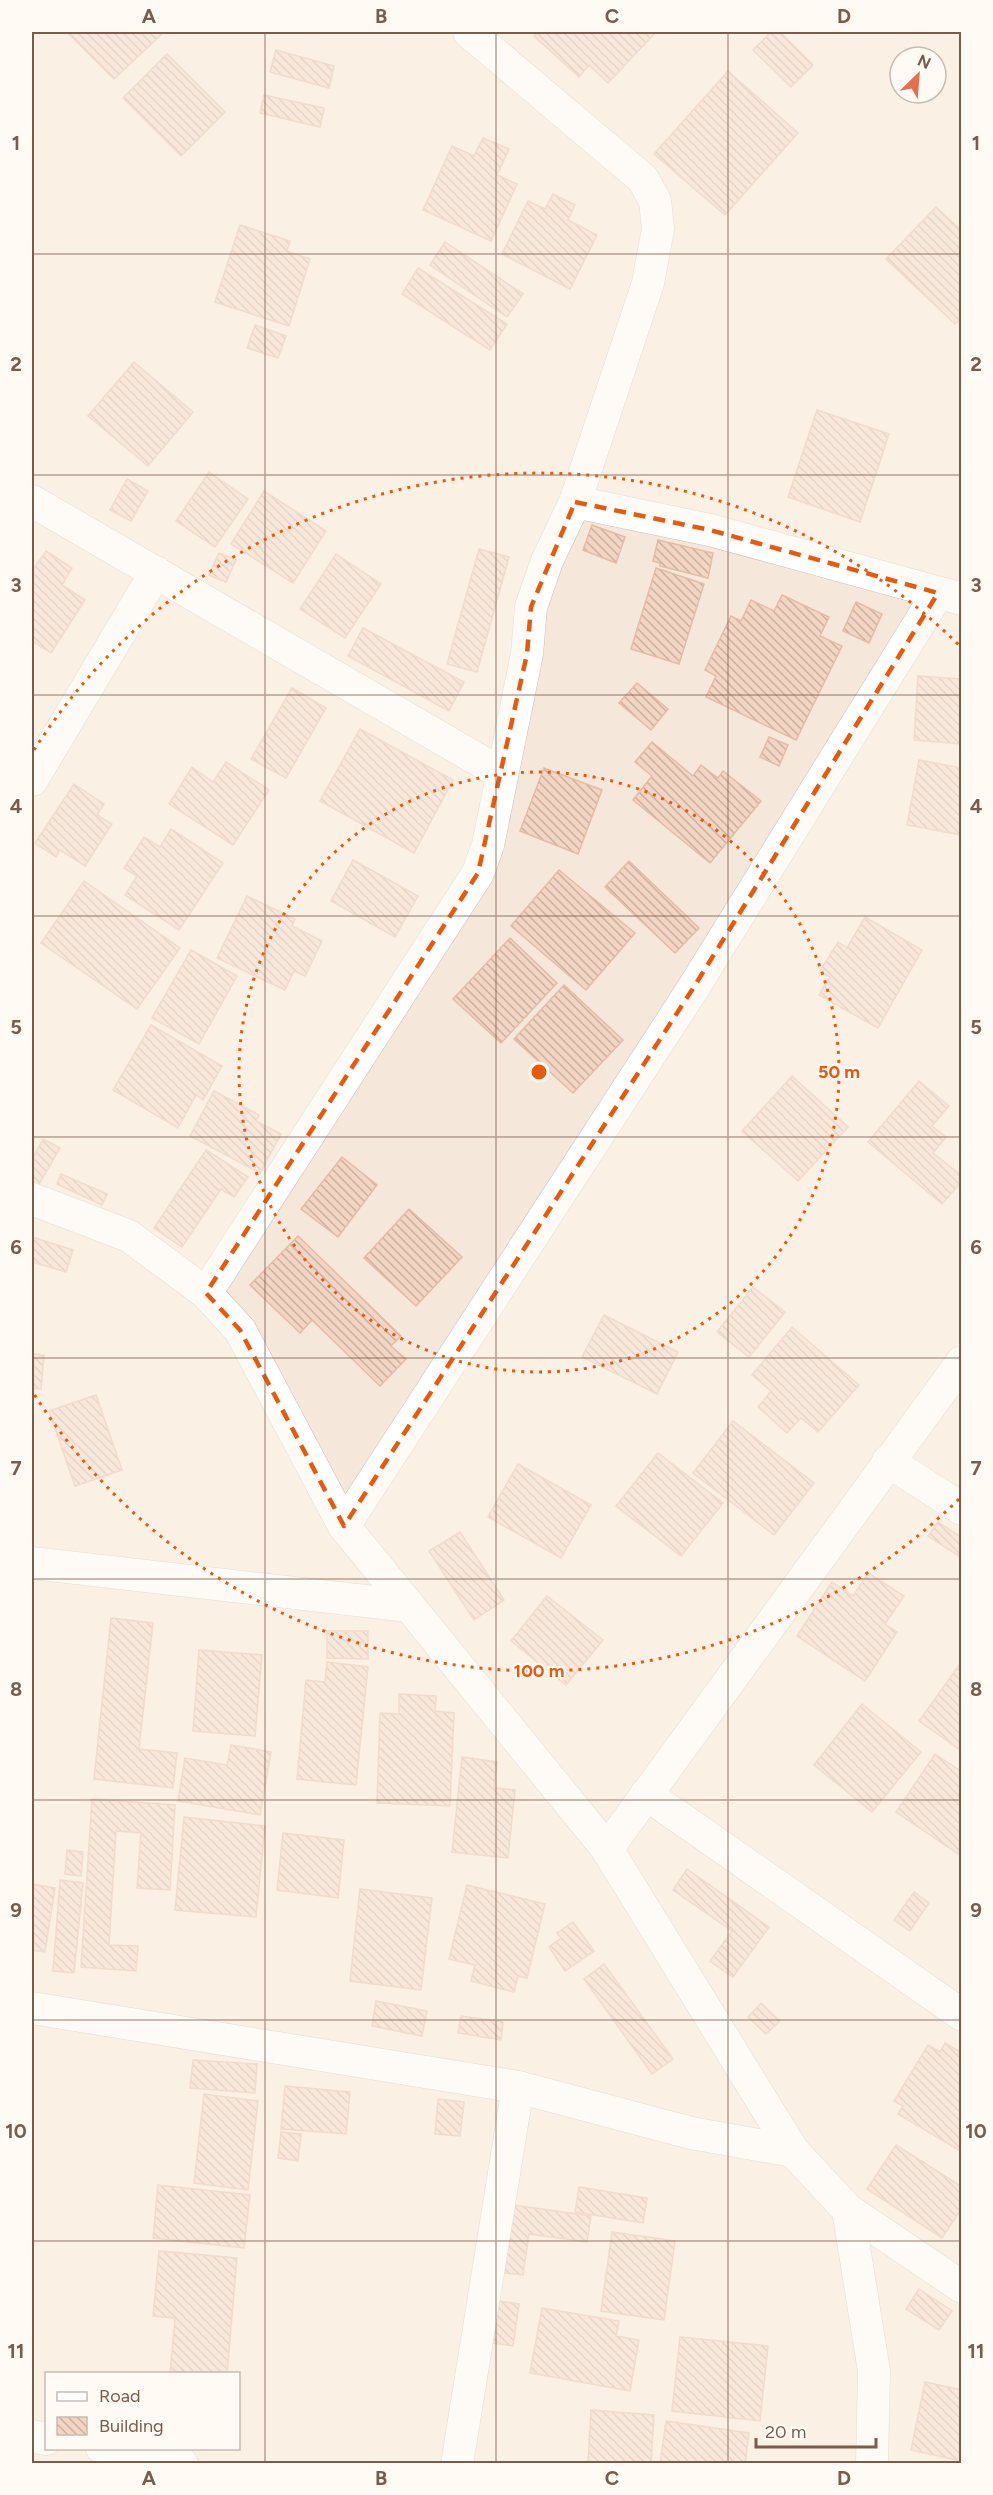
<svg xmlns="http://www.w3.org/2000/svg" width="993" height="2495" font-family="Figtree,sans-serif">
  <style>
    .residential { fill: #f5e8da; fill-rule: evenodd }
    .building { fill: url(#building-back-hatch); stroke: #e6bba3; stroke-width: 1.5 }
    .lines { fill: none; stroke-linecap: round; stroke-linejoin: round }
    .minor-casing { stroke: #d1beb0; stroke-width: 33 }
    .minor { stroke: #fff; stroke-width: 32 }
    .marked { fill: none; stroke: #e8590c; stroke-width: 4.5; stroke-dasharray: 12 8; stroke-linejoin: round }
    .grid { fill: none; stroke: #7a5c4d; stroke-width: 1.5; stroke-opacity: 0.55 }
    .ring { fill: none; stroke: #e8590c; stroke-width: 3; stroke-dasharray: 3 6 }
    .centre { fill: #e8590c; stroke: #fffaf3; stroke-width: 3 }
    .ring-label { font-size: 18px; text-anchor: middle; font-weight: bold; fill: #e8590c; stroke: #fffaf3; stroke-width: 4.5; stroke-linejoin: round; paint-order: stroke }
    .neatline { fill: none; stroke: #7a5c4d; stroke-width: 2 }
    .grid-label { font-size: 20px; text-anchor: middle; font-weight: bold; fill: #7a5c4d }
  </style>
  <defs>
    <pattern id="building-back-hatch" width="6" height="6" patternUnits="userSpaceOnUse" patternTransform="scale(1.5)"><rect width="6" height="6" fill="#f3d5c3"/><path d="M-1 5l2 2M0 0l6 6M5-1l2 2" fill="none" stroke="#cab0a1"/></pattern>
  </defs>
  <rect width="100%" height="100%" fill="#fdf6ec"/>
  <!-- residential -->
  <path class="residential" d="M32 32H961V2463H32ZM900 57H936V93H900ZM46 2374H238V2448H46Z"/>
  <!-- building -->
  <g class="building">
    <polygon points="67,32 160,32 162,34 114,79"/>
    <polygon points="538,32 656,32 608,83 589,65 579,77 534,36"/>
    <polygon points="771,32 780,32 813,65 791,87 753,50"/>
    <polygon points="276,50 334,66 329,88 270,72"/>
    <polygon points="167,54 225,112 181,156 123,98"/>
    <polygon points="728,71 798,133 725,215 654,154"/>
    <polygon points="264,95 324,108 320,127 260,113"/>
    <polygon points="483,138 509,149 497,175 517,184 491,241 423,210 452,146 474,156"/>
    <polygon points="553,194 575,205 568,220 597,235 570,289 502,254 528,201 545,209"/>
    <polygon points="936,207 962,231 962,317 955,324 886,259"/>
    <polygon points="240,225 290,241 287,251 310,259 289,326 215,302"/>
    <polygon points="445,242 523,294 507,317 430,265"/>
    <polygon points="418,268 507,324 490,350 402,294"/>
    <polygon points="255,325 286,336 278,358 247,348"/>
    <polygon points="134,362 193,412 148,466 88,416"/>
    <polygon points="817,410 889,434 860,522 788,497"/>
    <polygon points="209,472 248,499 215,547 176,521"/>
    <polygon points="127,479 148,491 131,521 110,510"/>
    <polygon points="264,491 326,531 293,583 231,544"/>
    <polygon points="592,525 625,537 616,563 583,550"/>
    <polygon points="658,540 713,553 708,578 660,566 660,563 653,561"/>
    <polygon points="479,549 509,557 477,672 447,664"/>
    <polygon points="46,551 72,568 62,585 85,600 51,653 32,641 32,565 35,567"/>
    <polygon points="219,553 236,560 226,582 209,575"/>
    <polygon points="336,554 381,584 345,638 300,609"/>
    <polygon points="656,568 704,584 679,664 631,649"/>
    <polygon points="782,595 829,617 820,636 842,646 796,740 706,697 716,676 705,670 731,616 741,621 751,600 774,611"/>
    <polygon points="856,602 882,614 869,643 843,631"/>
    <polygon points="363,628 464,682 449,711 348,656"/>
    <polygon points="918,676 962,679 962,744 914,740"/>
    <polygon points="637,683 668,709 651,730 619,703"/>
    <polygon points="292,688 326,708 286,778 251,759"/>
    <polygon points="360,729 453,780 414,853 320,801"/>
    <polygon points="769,737 788,745 779,766 760,757"/>
    <polygon points="652,742 693,776 701,765 718,778 723,771 761,801 710,863 633,800 652,776 635,762"/>
    <polygon points="919,760 962,768 962,835 907,825"/>
    <polygon points="226,762 269,790 233,845 169,804 192,767 213,782"/>
    <polygon points="544,768 602,790 578,854 520,831"/>
    <polygon points="74,784 104,804 97,815 112,824 85,866 60,850 56,857 35,843"/>
    <polygon points="171,829 223,863 179,930 125,895 137,876 124,868 144,837 160,847"/>
    <polygon points="353,860 418,896 395,937 331,901"/>
    <polygon points="629,861 699,928 675,953 605,887"/>
    <polygon points="559,870 635,933 586,990 511,926"/>
    <polygon points="84,881 180,948 137,1009 41,943"/>
    <polygon points="247,896 295,919 292,926 322,941 305,976 294,971 285,990 217,958"/>
    <polygon points="865,917 922,950 878,1028 819,995 830,977 820,971 838,942 847,948"/>
    <polygon points="510,938 557,983 501,1043 453,999"/>
    <polygon points="191,950 237,976 199,1044 152,1018"/>
    <polygon points="564,985 623,1040 573,1093 514,1039"/>
    <polygon points="151,1025 222,1066 203,1100 196,1095 178,1128 113,1090"/>
    <polygon points="792,1076 848,1127 798,1181 742,1131"/>
    <polygon points="919,1081 949,1106 932,1126 946,1137 933,1153 962,1176 962,1181 942,1204 868,1142"/>
    <polygon points="214,1091 259,1115 256,1121 281,1134 260,1173 190,1136"/>
    <polygon points="43,1139 60,1148 38,1186 32,1182 32,1160"/>
    <polygon points="206,1150 248,1177 234,1197 221,1189 182,1247 154,1228"/>
    <polygon points="342,1157 377,1185 338,1237 301,1209"/>
    <polygon points="61,1174 107,1194 102,1205 57,1184"/>
    <polygon points="409,1209 462,1257 416,1306 364,1258"/>
    <polygon points="298,1236 401,1336 391,1346 406,1359 380,1386 312,1320 300,1333 250,1285"/>
    <polygon points="32,1237 73,1250 66,1272 32,1262"/>
    <polygon points="753,1287 785,1312 749,1357 717,1332"/>
    <polygon points="604,1315 678,1352 657,1394 582,1357"/>
    <polygon points="792,1327 859,1385 818,1432 801,1418 787,1433 758,1407 771,1391 752,1375"/>
    <polygon points="32,1354 44,1355 41,1389 32,1388"/>
    <polygon points="96,1395 122,1470 75,1486 49,1411"/>
    <polygon points="733,1421 814,1483 774,1535 693,1473"/>
    <polygon points="658,1453 723,1503 681,1556 616,1506"/>
    <polygon points="518,1464 591,1505 561,1558 488,1517"/>
    <polygon points="938,1522 962,1538 962,1558 928,1536"/>
    <polygon points="460,1532 504,1600 474,1620 429,1551"/>
    <polygon points="868,1573 904,1596 885,1624 897,1632 865,1681 797,1636 832,1582 853,1596"/>
    <polygon points="547,1596 603,1640 566,1685 511,1641"/>
    <polygon points="111,1618 153,1623 139,1749 177,1753 173,1788 94,1779"/>
    <polygon points="327,1631 368,1631 368,1659 327,1658"/>
    <polygon points="199,1650 262,1655 255,1736 193,1731"/>
    <polygon points="962,1661 962,1751 919,1721"/>
    <polygon points="327,1662 368,1667 356,1785 297,1779 306,1680 325,1682"/>
    <polygon points="399,1694 436,1696 435,1711 454,1713 450,1806 377,1803 380,1713 399,1714"/>
    <polygon points="862,1704 921,1752 872,1812 814,1765"/>
    <polygon points="231,1745 271,1752 260,1815 178,1801 185,1758 227,1765"/>
    <polygon points="935,1754 962,1772 960,1855 896,1812"/>
    <polygon points="462,1757 497,1762 494,1788 515,1790 508,1858 452,1852"/>
    <polygon points="92,1799 175,1805 170,1890 137,1888 141,1833 116,1831 109,1945 138,1946 136,1971 81,1967"/>
    <polygon points="184,1817 265,1826 256,1917 175,1910"/>
    <polygon points="283,1833 344,1840 338,1898 277,1890"/>
    <polygon points="67,1850 83,1852 81,1876 65,1874"/>
    <polygon points="687,1869 769,1927 733,1977 710,1961 732,1931 673,1890"/>
    <polygon points="60,1880 83,1883 74,1973 53,1971"/>
    <polygon points="32,1884 55,1888 45,1952 32,1950"/>
    <polygon points="467,1885 545,1904 527,1978 518,1976 514,1992 471,1981 475,1965 449,1959"/>
    <polygon points="360,1889 432,1898 421,1990 350,1981"/>
    <polygon points="914,1892 929,1903 910,1931 894,1920"/>
    <polygon points="573,1922 594,1951 565,1971 549,1947 561,1938 557,1933"/>
    <polygon points="604,1964 673,2059 652,2074 584,1979"/>
    <polygon points="376,2001 427,2011 422,2036 372,2026"/>
    <polygon points="761,2003 780,2021 766,2034 748,2017"/>
    <polygon points="461,2016 503,2022 501,2040 458,2033"/>
    <polygon points="945,2043 962,2053 962,2152 898,2114 903,2106 894,2101 928,2045 940,2052"/>
    <polygon points="193,2060 257,2064 255,2093 190,2088"/>
    <polygon points="285,2086 350,2092 346,2134 281,2129"/>
    <polygon points="204,2094 258,2101 248,2190 194,2183"/>
    <polygon points="438,2099 464,2102 460,2136 435,2134"/>
    <polygon points="281,2132 301,2134 298,2161 278,2158"/>
    <polygon points="896,2145 962,2187 962,2208 942,2238 867,2189"/>
    <polygon points="158,2185 250,2195 244,2248 153,2238"/>
    <polygon points="579,2187 647,2198 643,2223 575,2212"/>
    <polygon points="507,2204 591,2216 587,2242 529,2234 523,2275 498,2272"/>
    <polygon points="612,2232 675,2241 664,2320 601,2311"/>
    <polygon points="159,2251 237,2258 227,2374 170,2374 175,2318 153,2316"/>
    <polygon points="919,2289 952,2311 939,2330 906,2309"/>
    <polygon points="492,2300 519,2304 513,2346 486,2342"/>
    <polygon points="542,2308 619,2321 616,2336 639,2340 630,2391 530,2373"/>
    <polygon points="680,2337 768,2346 760,2421 672,2411"/>
    <polygon points="925,2382 962,2390 962,2461 911,2450"/>
    <polygon points="591,2410 654,2415 651,2464 588,2464"/>
    <polygon points="666,2421 749,2433 745,2464 660,2464"/>
  </g>
  <g class="lines">
    <defs>
      <g id="minor">
        <polyline points="32,501 501,773"/>
        <polyline points="575,502 710,530 962,599"/>
        <polyline points="32,780 156,572"/>
        <polyline points="32,1199 129,1236 206,1293 240,1330 344,1526 607,1849 793,2151 848,2210 962,2287"/>
        <polyline points="206,1293 478,873 488,845 527,654 531,607 547,561 575,502 648,283 658,229 655,201 643,179 469,32"/>
        <polyline points="888,1461 962,1509"/>
        <polyline points="344,1526 692,990 938,593"/>
        <polyline points="32,1563 409,1606"/>
        <polyline points="646,1794 962,2015"/>
        <polyline points="607,1849 962,1362"/>
        <polyline points="32,2008 518,2087 691,2133 793,2151"/>
        <polyline points="848,2210 874,2371 872,2464"/>
        <polyline points="32,2436 46,2439"/>
        <polyline points="102,2448 182,2464"/>
        <polyline points="457,2464 518,2087"/>
      </g>
    </defs>
    <!-- minor casing -->
    <use href="#minor" class="minor-casing"/>
    <!-- minor -->
    <use href="#minor" class="minor"/>
  </g>
  <!-- marked area -->
  <path d="M0 0H993V2495H0ZM575 502 710 530 938 593 692 990 344 1526 240 1330 206 1293 478 873 527 654 531 607Z" fill="#fdf6ec" fill-opacity=".55" fill-rule="evenodd"/>
  <path class="marked" d="M575 502 710 530 938 593 692 990 344 1526 240 1330 206 1293 478 873 527 654 531 607Z"/>
  <!-- grid -->
  <path class="grid" d="M265 32V2464M496 32V2464M728 32V2464M32 254H962M32 475H962M32 695H962M32 916H962M32 1137H962M32 1358H962M32 1579H962M32 1800H962M32 2020H962M32 2241H962"/>
  <!-- distance rings -->
  <g class="ring">
    <circle cx="539" cy="1072" r="300"/>
    <path d="M959 1499A599 599 0 0 1 34 1394M34 750A599 599 0 0 1 959 645"/>
  </g>
  <circle cx="539" cy="1072" r="9" class="centre"/>
  <g class="ring-label">
    <text x="839" y="1078">50 m</text>
    <text x="539" y="1677">100 m</text>
  </g>
  <!-- border -->
  <rect width="993" height="2495" fill="none" stroke="#fffaf3" stroke-width="66"/>
  <!-- legend -->
  <rect x="45" y="2372" width="195" height="78" fill="#fffaf3" stroke="#cabbb1" stroke-width="1.5"/>
  <rect x="57" y="2392" width="30" height="9" fill="#ffffff" stroke="#cabbb1" stroke-width="1.5"/>
  <text x="99" y="2402" font-size="18" fill="#7a5c4d">Road</text>
  <rect x="57" y="2417" width="30" height="18" fill="url(#building-back-hatch)" stroke="#cabbb1" stroke-width="1.5"/>
  <text x="99" y="2432" font-size="18" fill="#7a5c4d">Building</text>
  <!-- north arrow -->
  <g transform="translate(918 75) rotate(25)"><circle r="28" fill="#fffaf3" stroke="#cabbb1" stroke-width="1.5"/>
  <path d="M0-4.5L10 22L0 15L-10 22Z" fill="#e76f51"/>
  <text y="-9" font-size="16" font-weight="bold" text-anchor="middle" fill="#7a5c4d">N</text>
  </g>
  <!-- scale -->
  <path d="M756 2438v9h120v-9" fill="none" stroke="#7a5c4d" stroke-width="3"/>
  <text x="765" y="2438" font-size="18" fill="#7a5c4d" stroke="#fffaf3" stroke-width="4.5" paint-order="stroke">20 m</text>
  <rect x="33" y="33" width="927" height="2429" class="neatline"/>
  <g class="grid-label">
    <text x="149" y="23">A</text>
    <text x="381" y="23">B</text>
    <text x="612" y="23">C</text>
    <text x="844" y="23">D</text>
    <text x="16" y="150">1</text>
    <text x="976" y="150">1</text>
    <text x="16" y="371">2</text>
    <text x="976" y="371">2</text>
    <text x="16" y="592">3</text>
    <text x="976" y="592">3</text>
    <text x="16" y="813">4</text>
    <text x="976" y="813">4</text>
    <text x="16" y="1034">5</text>
    <text x="976" y="1034">5</text>
    <text x="16" y="1254">6</text>
    <text x="976" y="1254">6</text>
    <text x="16" y="1475">7</text>
    <text x="976" y="1475">7</text>
    <text x="16" y="1696">8</text>
    <text x="976" y="1696">8</text>
    <text x="16" y="1917">9</text>
    <text x="976" y="1917">9</text>
    <text x="16" y="2138">10</text>
    <text x="976" y="2138">10</text>
    <text x="16" y="2358">11</text>
    <text x="976" y="2358">11</text>
    <text x="149" y="2485">A</text>
    <text x="381" y="2485">B</text>
    <text x="612" y="2485">C</text>
    <text x="844" y="2485">D</text>
  </g>
</svg>
